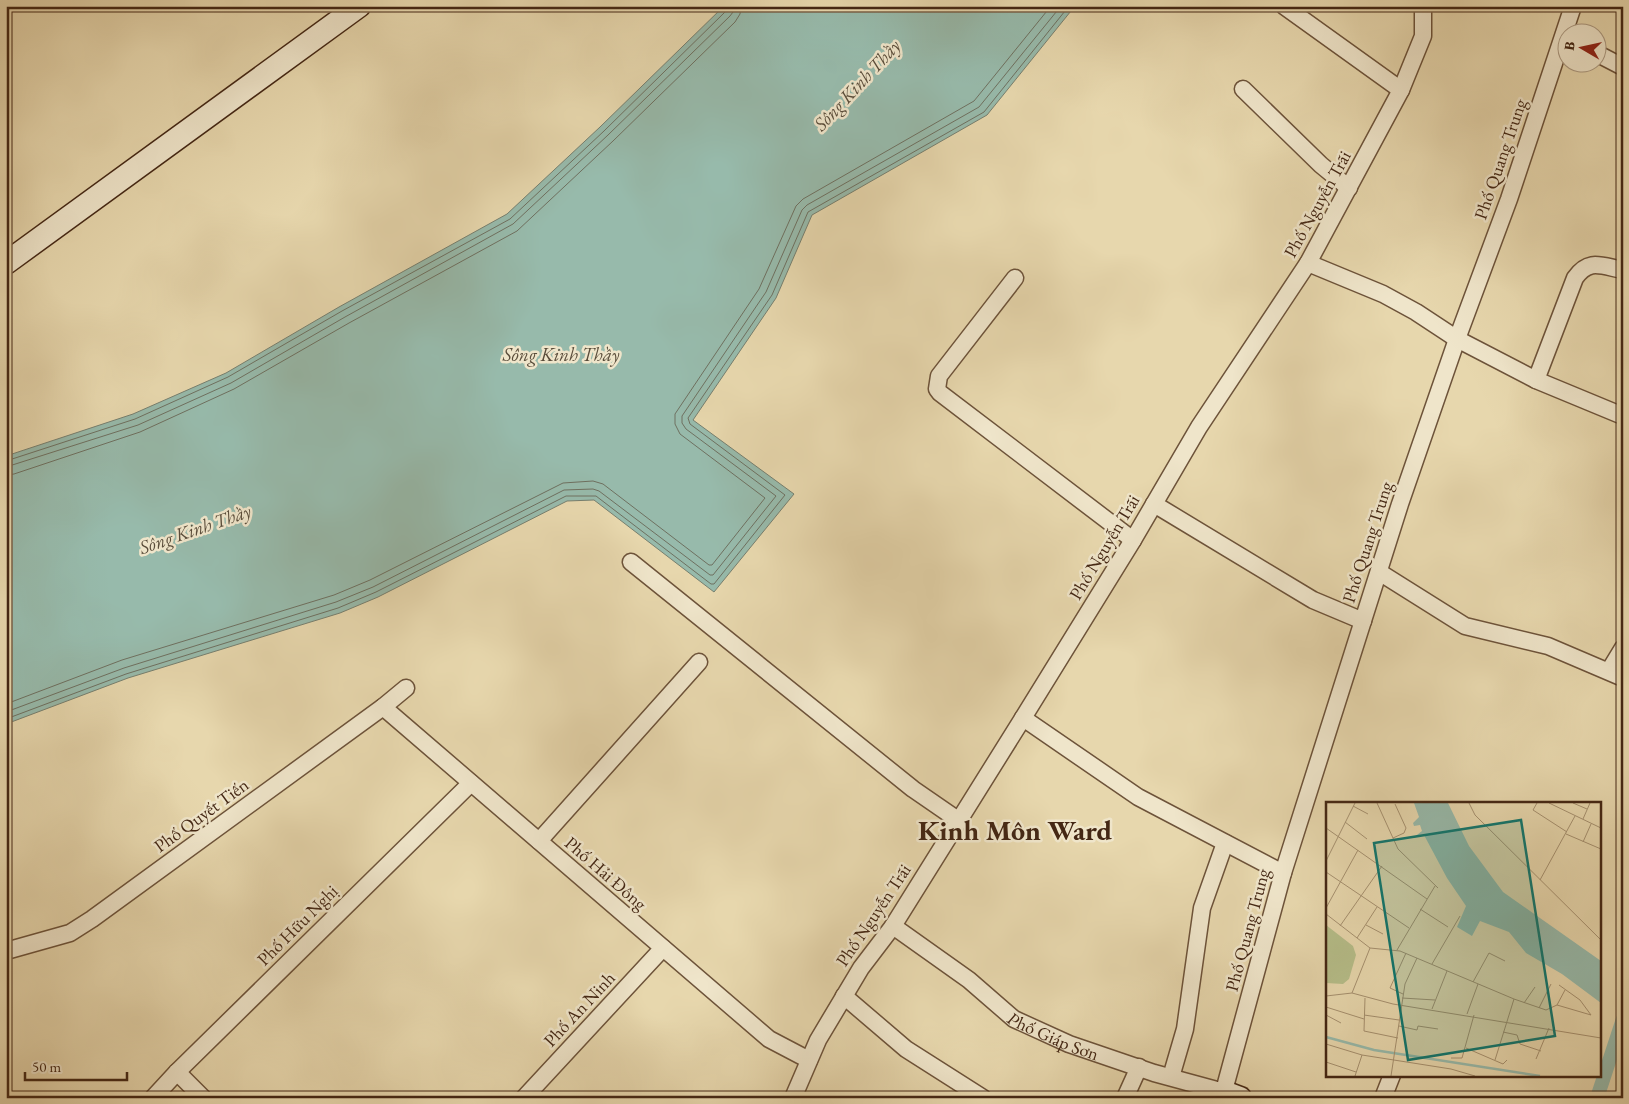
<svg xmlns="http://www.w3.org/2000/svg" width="1629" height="1104" font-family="'EB Garamond',serif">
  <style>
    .water { fill: #97baab; stroke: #767f6f }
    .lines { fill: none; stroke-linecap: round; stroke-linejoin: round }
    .shore { stroke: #6e7060; stroke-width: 1 }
    .canal { stroke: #97baab; stroke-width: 14 }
    .street-casing { stroke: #6d533a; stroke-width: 19 }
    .secondary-casing { stroke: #442714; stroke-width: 25 }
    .street { stroke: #efe5ca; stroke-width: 16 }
    .secondary { stroke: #efe5ca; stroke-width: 22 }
    .labels { text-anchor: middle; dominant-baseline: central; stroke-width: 5; stroke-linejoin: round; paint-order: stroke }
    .street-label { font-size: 18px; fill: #442714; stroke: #efe5ca }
    .water-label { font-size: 19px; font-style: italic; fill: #594c3a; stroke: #efe5ca }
    .town-label { font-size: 28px; font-weight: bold; fill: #442714; stroke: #efe5ca }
    .inset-river { fill: none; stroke: #97baab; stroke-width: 2.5 }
    .inset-road { fill: none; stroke: #a69170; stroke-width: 1 }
    .view { fill: #0f766e; fill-opacity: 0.15; stroke: #0f766e; stroke-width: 2.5 }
    .inset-edge { fill: none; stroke: #442714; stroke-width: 2.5 }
  </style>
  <rect width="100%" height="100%" fill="#e7d7ad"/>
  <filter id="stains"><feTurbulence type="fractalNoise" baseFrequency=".004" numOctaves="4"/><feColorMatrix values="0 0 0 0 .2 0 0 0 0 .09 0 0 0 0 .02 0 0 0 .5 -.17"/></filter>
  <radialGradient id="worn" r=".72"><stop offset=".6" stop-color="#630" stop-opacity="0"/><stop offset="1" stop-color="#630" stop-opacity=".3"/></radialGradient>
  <!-- water -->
  <polygon class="water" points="724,6 1075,6 987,115 812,215 776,298 693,420 794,494 714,592 594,500 567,501 378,597 340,613 128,678 6,724 6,456 133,414 226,373 339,307 507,214 600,127"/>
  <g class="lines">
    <!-- shore -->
    <g class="shore">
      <polyline points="6,461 135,419 228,377 342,311 510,219 604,131 725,12 727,6"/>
      <polyline points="6,467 138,425 231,383 345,317 513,224 608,135 730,16 733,12 734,6"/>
      <polyline points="6,475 14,474 140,432 234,389 349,323 517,231 613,141 735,22 740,14 741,6"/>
      <polyline points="6,704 122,660 334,595 370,580 563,483 593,481 603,484 709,565 712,565 765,498 680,434 675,424 675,414 759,289 796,206 803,199 974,101 1051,6"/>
      <polyline points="6,712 124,668 336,602 373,587 564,490 593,489 599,491 710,575 713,575 776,496 686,429 682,423 682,416 766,292 802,210 807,205 979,107 1061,6"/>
      <polyline points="6,719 126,674 338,608 376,592 566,496 596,496 711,584 714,584 785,495 690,424 688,418 772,295 808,212 984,112 1069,6"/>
    </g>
    <!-- canal -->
    <polyline class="canal" points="1597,1098 1623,1019"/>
    <defs>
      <g id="street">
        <polyline points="1284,6 1401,90"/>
        <polyline points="1596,53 1623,67"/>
        <polyline points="1243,89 1321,165 1349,188"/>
        <polyline points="1308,263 1383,294 1416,312 1457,339 1536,380 1623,416"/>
        <polyline points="1015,278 939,376 937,389 940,393 1133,540"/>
        <path d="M1536 380 1575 278C1589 258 1601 266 1623 270"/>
        <polyline points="1154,504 1313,600 1363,621"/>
        <polyline points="631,562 913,789 958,820"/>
        <polyline points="1379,572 1465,626 1548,646 1623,678"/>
        <polyline points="1609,671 1623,648"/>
        <polyline points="383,707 769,1039 809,1060"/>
        <polyline points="1023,718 1138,797 1283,873"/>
        <polyline points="539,841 699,662"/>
        <path id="s1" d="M893 926 969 980 1014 1019 1069 1044 1154 1073 1224 1092"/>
        <polyline points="6,951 70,933 92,919 383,707 406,688"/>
        <polyline points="844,996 906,1049 983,1098"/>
        <polyline points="177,1072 203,1098"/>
        <polyline points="1171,1077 1185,1029 1202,908 1225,843"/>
        <polyline points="153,1098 177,1072 471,783"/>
        <polyline points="524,1098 663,948"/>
        <polyline points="793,1098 818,1040 861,968 893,926 1023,718 1133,540 1199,427 1308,263 1401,90 1423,36 1423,6"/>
        <polyline points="1125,1098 1139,1067"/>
        <polyline points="1222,1098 1283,873 1400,504 1457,339 1509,199 1573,6"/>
        <polyline points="1383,1098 1392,1075"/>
      </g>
      <g id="secondary">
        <polyline points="6,263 359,6"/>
        <polyline points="1224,1092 1240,1098"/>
      </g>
    </defs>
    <!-- street casing -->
    <use href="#street" class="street-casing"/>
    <!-- secondary casing -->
    <use href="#secondary" class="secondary-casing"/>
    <!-- street -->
    <use href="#street" class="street"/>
    <!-- secondary -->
    <use href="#secondary" class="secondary"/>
  </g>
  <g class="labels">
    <!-- street labels -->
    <g class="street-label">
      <text transform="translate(1500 159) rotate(-71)">Phố Quang Trung</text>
      <text transform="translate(1317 204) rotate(-61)">Phố Nguyễn Trãi</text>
      <text transform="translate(1367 542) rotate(-72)">Phố Quang Trung</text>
      <text transform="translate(1104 547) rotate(-59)">Phố Nguyễn Trãi</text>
      <text transform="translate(201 815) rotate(-36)">Phố Quyết Tiến</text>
      <text transform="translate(606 873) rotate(41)">Phố Hải Đông</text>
      <text transform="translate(873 915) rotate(-56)">Phố Nguyễn Trãi</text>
      <text transform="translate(297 925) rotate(-45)">Phố Hữu Nghị</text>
      <text transform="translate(1247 930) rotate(-75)">Phố Quang Trung</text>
      <text transform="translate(579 1009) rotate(-47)">Phố An Ninh</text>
      <text stroke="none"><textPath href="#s1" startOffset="196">Phố Giáp Sơn</textPath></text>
    </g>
    <!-- water labels -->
    <g class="water-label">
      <text transform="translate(857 85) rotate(-47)">Sông Kinh Thầy</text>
      <text x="561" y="354">Sông Kinh Thầy</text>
      <text transform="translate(195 529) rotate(-19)">Sông Kinh Thầy</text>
    </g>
    <!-- town labels -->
    <g class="town-label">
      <text x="1015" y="830">Kinh Môn Ward</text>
    </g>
  </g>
  <!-- overview -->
  <g transform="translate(1326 802)">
    <rect width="275" height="275" fill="#e7d7ad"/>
    <path d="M0 123 27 144 30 153 23 177 17 182 0 181Z" fill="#b6be8a"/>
    <path d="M88 1H122L143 44 177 90 275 159V201L236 172 200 151 183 130 154 119 146 134 131 125 140 104 121 76 98 33 87 36 96 29 94 23 88 24 87 21 93 15Z" fill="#97baab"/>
    <path class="inset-river" d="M0 235 48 248 214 274"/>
    <path class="inset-road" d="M51 1 72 47 112 86M143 1 149 13 275 138M211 1 207 8 241 30M223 1 275 26M247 1 261 7M27 4 42 12M257 17 264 1M19 20 41 37M0 26 101 97M240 32 275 47M67 36 78 31 80 26 69 2M257 40 265 22M0 59 29 1M0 70 83 126M214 78 249 14M0 106 32 48M94 107 122 125M0 112 44 146 26 191 0 194M40 123 57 132M14 124 56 64M31 136 51 105M44 146 74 149 188 197 220 208 231 203 239 188M71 148 109 84M106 162 134 114M147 180 163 151 179 159M26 191 67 202 275 236M77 192 64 186 80 151M39 196 38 229 72 236M76 196 109 198M198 201 209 185M231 203 265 213 254 198 233 183M0 205 38 217M213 206 225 182M106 207 121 169M141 212 152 182M0 213 15 221M38 213 73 218M73 224 91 228 92 224 112 227M177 230 191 233 194 242 215 249M0 242 36 253 125 267 149 274M140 246 177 262 181 258M125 256H136L148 213M210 257 223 226M169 258 188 197M0 260 30 270M29 274 36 253M65 274 79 182 91 156"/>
    <path class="view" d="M195 18 229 234 82 258 48 41Z"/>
    <rect width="275" height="275" class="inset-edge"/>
  </g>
  <!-- margin -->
  <rect width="1629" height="1104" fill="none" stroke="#e7d7ad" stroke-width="25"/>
  <rect x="8" y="8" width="1614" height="1089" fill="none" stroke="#442714" stroke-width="2.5"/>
  <rect x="12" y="12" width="1604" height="1079" fill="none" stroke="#442714"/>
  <!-- north arrow -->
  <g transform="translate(1582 48) rotate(279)"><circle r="24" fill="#efe5ca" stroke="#ab9981"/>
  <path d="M0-4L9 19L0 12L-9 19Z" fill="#8f2418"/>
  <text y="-8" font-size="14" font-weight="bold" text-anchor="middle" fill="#442714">B</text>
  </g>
  <!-- scale -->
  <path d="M25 1072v8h102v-8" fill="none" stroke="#442714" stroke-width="2.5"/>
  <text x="32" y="1072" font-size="15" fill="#442714" stroke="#efe5ca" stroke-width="4" paint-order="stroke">50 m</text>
  <rect width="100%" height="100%" filter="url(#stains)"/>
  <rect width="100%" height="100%" fill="url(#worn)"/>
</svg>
